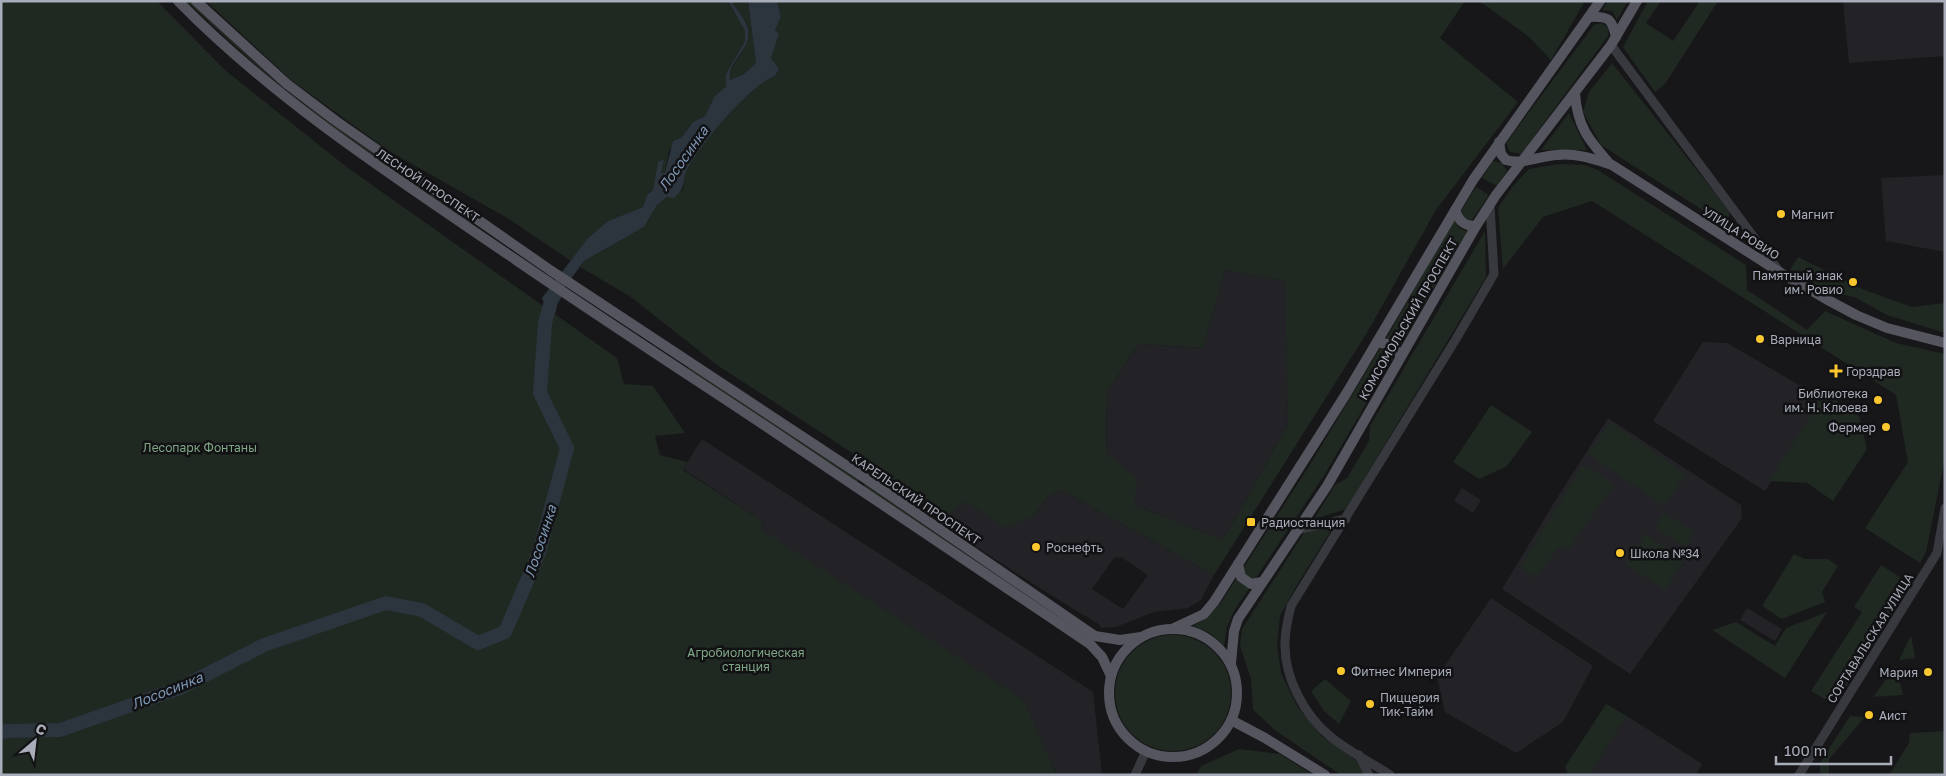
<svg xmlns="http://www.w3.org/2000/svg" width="1946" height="776" font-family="'Golos Text',sans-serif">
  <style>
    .built { fill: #232327; fill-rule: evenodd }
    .green { fill: #1f2821; fill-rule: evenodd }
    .water { fill: #2c353e }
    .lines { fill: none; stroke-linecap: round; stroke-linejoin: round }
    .river { stroke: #2c353e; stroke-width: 14 }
    .minor { stroke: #38383f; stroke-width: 9 }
    .major { stroke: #54555e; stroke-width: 10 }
    .poi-dot { fill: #fac72e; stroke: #121214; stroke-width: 2 }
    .labels { text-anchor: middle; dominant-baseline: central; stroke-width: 5; stroke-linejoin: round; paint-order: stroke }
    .street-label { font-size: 12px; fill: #a9adba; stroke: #121214 }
    .poi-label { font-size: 12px; fill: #a9adba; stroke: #121214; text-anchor: start }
    .park-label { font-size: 12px; fill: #7fa685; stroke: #121214 }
    .water-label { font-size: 14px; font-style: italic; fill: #7e97b6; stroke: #121214 }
  </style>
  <rect width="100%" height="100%" fill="#171719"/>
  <!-- built -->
  <g class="built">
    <polygon points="1843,1 1945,1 1945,56 1849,63"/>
    <polygon points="1945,175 1945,252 1886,241 1881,178"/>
    <polygon points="1225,270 1286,281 1288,425 1223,540 1134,505 1106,454 1107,393 1138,344 1203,348"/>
    <polygon points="1703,342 1727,343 1825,400 1765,491 1653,421"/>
    <polygon points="1608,418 1741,505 1742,518 1630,674 1502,589 1552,506"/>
    <polygon points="702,439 1093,692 1102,775 1057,775 1024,700 759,529 764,522 683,469"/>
    <polygon points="1462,488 1481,500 1473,513 1454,501"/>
    <path d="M1061 490 1214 575 1201 600 1188 608 1154 612 1116 627 1101 628 1100 625 1038 587 941 524 949 513 966 502 1033 516 1048 497ZM1121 557 1148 575 1123 609 1092 589 1114 558Z"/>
    <polygon points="1491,598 1593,666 1563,722 1516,753 1445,712 1437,677"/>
    <polygon points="1747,608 1782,629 1775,641 1740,620"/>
    <polygon points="1627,716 1702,764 1696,775 1589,775"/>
  </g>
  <!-- green -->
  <g class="green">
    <polygon points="1,1 157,1 226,71 348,168 617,358 624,384 653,386 685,433 655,436 660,455 687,462 683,470 764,522 760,529 1024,700 1057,775 1,775"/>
    <polygon points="186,1 190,1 284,89 382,160 472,222 470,223 381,163 283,90"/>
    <polygon points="206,1 728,1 745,31 745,41 726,74 726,86 714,97 705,116 693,122 681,138 669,150 665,173 660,174 658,162 653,190 647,195 643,207 608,221 588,238 571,261 509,219 389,151 291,80"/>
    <path d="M733 1H748L756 63 744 74 730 80C728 61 753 49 748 28 746 20 738 11 733 4Z"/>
    <path d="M777 1H1465L1440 38 1518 102 1436 210 1368 331 1214 575 1061 490 1048 497 1033 516 1006 528 966 502 948 515 717 365 631 297 580 267 584 261 644 227 657 205 667 197 683 190C684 184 684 177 686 171 694 147 753 84 775 76L779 69 771 58 779 34 775 30 781 17ZM1225 270 1285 281 1288 425 1223 540 1134 505 1137 478 1106 453 1107 393 1138 344 1203 348Z"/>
    <polygon points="1479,1 1585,1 1551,60 1528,36"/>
    <polygon points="1608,1 1628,1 1617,20 1612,11 1602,10"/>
    <polygon points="1648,1 1661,1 1646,23 1673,41 1700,1 1718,1 1665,84 1655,92 1623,47"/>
    <polygon points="1602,23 1608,28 1608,36 1521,154 1510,152 1506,143 1594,25"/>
    <polygon points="1612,63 1730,212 1726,225 1601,145 1583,112 1589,92"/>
    <polygon points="1569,113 1587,150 1541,150"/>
    <polygon points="1493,161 1502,163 1507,171 1497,186 1482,178"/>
    <polygon points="1560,164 1584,165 1598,170 1746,265 1747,290 1807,330 1825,311 1896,343 1945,354 1945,457 1926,552 1920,563 1865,528 1908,462 1896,395 1592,201 1543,217 1503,269 1498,208 1512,187 1529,169"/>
    <polygon points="1476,187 1489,195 1472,220 1465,218 1461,211"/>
    <polygon points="1454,220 1459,228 1467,231 1325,474 1234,611 1227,627 1224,646 1210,633 1193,626 1208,617 1220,604 1311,463 1387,337"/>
    <polygon points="1485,231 1486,277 1346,509 1314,519 1335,485 1347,478 1369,441 1370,426"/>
    <polygon points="1798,257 1862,289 1912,307 1945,303 1945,333 1887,315 1854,297 1826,291 1790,270"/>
    <polygon points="689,366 859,479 857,483 687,369"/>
    <polygon points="1825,393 1859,416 1867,449 1833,501 1807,483 1769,481"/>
    <polygon points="1491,405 1532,432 1507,466 1479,479 1453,462"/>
    <polygon points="1610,422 1686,474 1664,506 1588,454"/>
    <polygon points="1581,467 1589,467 1614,485 1568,550 1558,548 1536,578 1520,567"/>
    <polygon points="865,484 1089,639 863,487"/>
    <polygon points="1664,513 1694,532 1685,547 1655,528"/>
    <polygon points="1334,526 1298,583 1280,616 1277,645 1281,673 1297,706 1323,737 1357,761 1364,775 1341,775 1276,731 1253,710 1251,679 1240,646 1242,629 1304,533"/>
    <polygon points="1645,534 1684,560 1665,590 1625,564"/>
    <polygon points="1794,554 1805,559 1828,559 1838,566 1822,592 1825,602 1782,619 1762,606"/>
    <polygon points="1881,565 1909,583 1835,705 1811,691 1862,612 1854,607"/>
    <polygon points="1827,612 1785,678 1712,630 1736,622 1775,646 1786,628"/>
    <polygon points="1911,635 1915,658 1899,660"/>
    <circle cx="1173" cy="693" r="58"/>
    <polygon points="1896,666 1903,695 1873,697"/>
    <polygon points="1325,679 1351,701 1339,724 1324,711 1311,691"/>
    <polygon points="1606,704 1627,716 1589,775 1568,775 1565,767"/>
    <polygon points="1850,716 1865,717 1829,759 1829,775 1820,775 1820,763"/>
    <polygon points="1945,731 1945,775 1889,775 1909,743 1910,733"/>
    <polygon points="1239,749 1280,754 1313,775 1196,775 1201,766"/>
  </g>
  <!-- water -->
  <path class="water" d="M728 1H733V4C738 11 746 20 748 29 753 49 727 61 730 80L744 74 756 63 748 1H777L781 17 775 30 779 34 771 58 779 69 775 76C750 85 701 143 688 168 680 182 689 184 674 198L667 197 657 205 644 227 584 261 557 298 556 313 545 305 542 298 588 238 608 221 643 207 647 195 653 190 658 162 664 159 661 173H665L673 141 681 138 693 122 705 116 714 97 726 86V74L745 41V31Z"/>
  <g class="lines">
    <!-- river -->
    <polyline class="river" points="1,733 6,731 60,730 180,688 264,645 386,603 422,610 478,643 505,632 539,553 567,448 540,393 545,323 551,301 557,291"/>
    <!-- minor -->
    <g class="minor">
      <polyline points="1611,45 1779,271"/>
      <polyline points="1297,530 1346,519"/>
      <polyline points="1359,755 1369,775"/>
      <polyline points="1135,775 1146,751"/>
      <path d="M1390 775C1371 762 1349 752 1331 737 1305 716 1284 678 1285 643 1285 631 1288 618 1291 606L1456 339 1494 274 1490 206"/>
      <polyline points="1799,775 1937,553 1945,508"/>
    </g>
    <!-- major -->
    <g class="major">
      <path d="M178 1C278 103 399 180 516 260 598 316 681 370 764 425 873 497 981 571 1090 644L1102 657 1111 676"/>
      <polyline points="196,1 287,84 336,121 550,270 865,478 1095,636 1120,640 1141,637"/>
      <path d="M1590 17C1609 16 1612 19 1616 37"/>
      <path d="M1575 93C1577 126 1588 139 1609 163"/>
      <path d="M1499 142 1501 154 1506 160C1522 165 1540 156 1557 155 1577 153 1593 159 1612 165L1781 273 1826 299 1856 315 1887 328 1945 343"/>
      <path d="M1455 210C1459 221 1464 226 1476 226"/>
      <polyline points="1377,342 1392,345 1401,356"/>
      <polyline points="1238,564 1241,577 1251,584 1262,582"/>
      <polyline points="1172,629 1204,614 1214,602 1346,394 1473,180 1600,1"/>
      <circle cx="1173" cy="693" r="64"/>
      <polyline points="1231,663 1234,631 1238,619 1327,486 1476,226 1496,195 1611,45 1637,1"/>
      <polyline points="1231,720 1265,738 1325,775"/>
    </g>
  </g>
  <!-- markers -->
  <g class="poi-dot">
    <circle cx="1781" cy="214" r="5"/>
    <circle cx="1853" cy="282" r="5"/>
    <circle cx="1760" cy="339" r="5"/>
    <path d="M1833.5 363.5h5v5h5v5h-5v5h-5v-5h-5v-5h5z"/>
    <circle cx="1878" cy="400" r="5"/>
    <circle cx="1886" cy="427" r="5"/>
    <rect x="1246" y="517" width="10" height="10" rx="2.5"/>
    <circle cx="1036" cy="547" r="5"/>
    <circle cx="1620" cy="553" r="5"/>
    <circle cx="1341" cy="671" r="5"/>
    <circle cx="1928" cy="672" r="5"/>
    <circle cx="1370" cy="704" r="5"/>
    <circle cx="1869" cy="715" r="5"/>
  </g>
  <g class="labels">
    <!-- street labels -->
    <g class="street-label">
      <text transform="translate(428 185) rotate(34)">ЛЕСНОЙ ПРОСПЕКТ</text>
      <text transform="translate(1741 233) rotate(32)">УЛИЦА РОВИО</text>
      <text transform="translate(1408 319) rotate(-60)">КОМСОМОЛЬСКИЙ ПРОСПЕКТ</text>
      <text transform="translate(916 499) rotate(34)">КАРЕЛЬСКИЙ ПРОСПЕКТ</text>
      <text transform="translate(1870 638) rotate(-58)">СОРТАВАЛЬСКАЯ УЛИЦА</text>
    </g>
    <!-- poi labels -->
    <g class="poi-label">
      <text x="1791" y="214">Магнит</text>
      <text x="1843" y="275" text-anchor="end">Памятный знак<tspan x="1843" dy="14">им. Ровио</tspan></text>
      <text x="1770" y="339">Варница</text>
      <text x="1846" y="371">Горздрав</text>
      <text x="1868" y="393" text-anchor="end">Библиотека<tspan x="1868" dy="14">им. Н. Клюева</tspan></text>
      <text x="1876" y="427" text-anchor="end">Фермер</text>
      <text x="1261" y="522">Радиостанция</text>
      <text x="1046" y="547">Роснефть</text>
      <text x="1630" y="553">Школа №34</text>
      <text x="1351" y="671">Фитнес Империя</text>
      <text x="1918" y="672" text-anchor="end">Мария</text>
      <text x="1380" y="697">Пиццерия<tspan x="1380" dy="14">Тик-Тайм</tspan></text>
      <text x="1879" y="715">Аист</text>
    </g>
    <!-- park labels -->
    <g class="park-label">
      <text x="200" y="447">Лесопарк Фонтаны</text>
      <text x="746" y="652">Агробиологическая<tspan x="746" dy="14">станция</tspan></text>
    </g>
    <!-- water labels -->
    <g class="water-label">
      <text transform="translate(683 158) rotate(-55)">Лососинка</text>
      <text transform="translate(540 541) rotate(-72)">Лососинка</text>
      <text transform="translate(167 690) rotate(-22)">Лососинка</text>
    </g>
  </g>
  <!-- border -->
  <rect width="1946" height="776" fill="none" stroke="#a9adba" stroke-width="5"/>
  <!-- north arrow -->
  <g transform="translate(35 741) rotate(28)" stroke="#121214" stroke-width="4" paint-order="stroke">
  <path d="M0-4L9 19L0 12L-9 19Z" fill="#a9adba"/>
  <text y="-8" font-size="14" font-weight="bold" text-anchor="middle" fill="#a9adba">С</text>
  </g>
  <!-- scale -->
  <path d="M1776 756v8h115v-8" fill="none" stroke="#a9adba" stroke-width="2.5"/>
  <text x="1784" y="756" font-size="15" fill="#a9adba" stroke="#121214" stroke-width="4" paint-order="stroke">100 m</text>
</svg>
